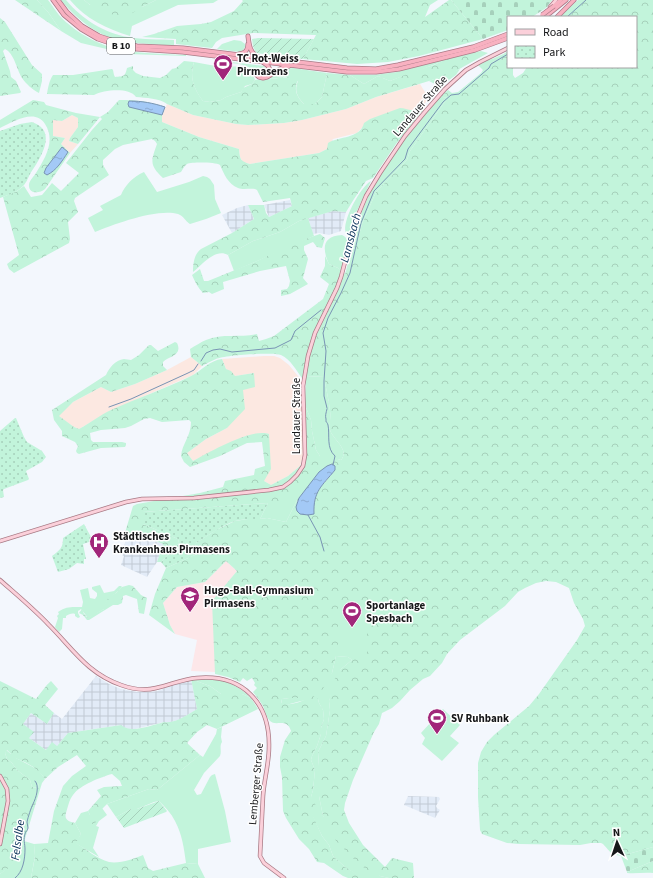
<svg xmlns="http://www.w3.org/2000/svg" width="653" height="878" font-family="'Source Sans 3',sans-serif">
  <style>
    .commercial { fill: #fce8e1 }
    .industrial { fill: url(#industrial-grid) }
    .education { fill: #fde7e9 }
    .grass { fill: #c2f4db }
    .forest { fill: url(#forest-crowns); fill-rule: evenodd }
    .cemetery { fill: url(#cemetery-stones) }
    .park { fill: url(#park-dots) }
    .garden { fill: url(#garden-furrows) }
    .water { fill: url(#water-ripples); stroke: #7994b4 }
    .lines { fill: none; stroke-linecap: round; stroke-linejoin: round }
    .stream { stroke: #7994b4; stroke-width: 1 }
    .major-casing { stroke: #a97b86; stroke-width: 4.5 }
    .highway-casing { stroke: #a97b86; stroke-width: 5 }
    .major { stroke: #fbd0da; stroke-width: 3 }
    .highway { stroke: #f8b1c1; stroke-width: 3.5 }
    .highway-bridge-casing { stroke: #a97b86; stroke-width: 5; stroke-linecap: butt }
    .highway-bridge { stroke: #f8b1c1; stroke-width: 3.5 }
    .labels { text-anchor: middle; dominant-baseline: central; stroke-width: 3; stroke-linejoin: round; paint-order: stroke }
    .shield { fill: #fff; stroke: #5c5d5e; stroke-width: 1 }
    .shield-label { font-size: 10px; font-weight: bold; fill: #161719 }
    .poi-label { font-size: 11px; font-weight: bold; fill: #161719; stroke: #fff; text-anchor: start }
    .street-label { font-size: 11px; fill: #161719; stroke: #fff }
    .water-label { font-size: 12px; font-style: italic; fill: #062f57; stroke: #fff }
  </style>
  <defs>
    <pattern id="industrial-grid" width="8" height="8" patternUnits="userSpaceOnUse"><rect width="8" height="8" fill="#e2ebf7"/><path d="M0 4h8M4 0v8" fill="none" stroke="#c1c9d3"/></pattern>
    <pattern id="forest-crowns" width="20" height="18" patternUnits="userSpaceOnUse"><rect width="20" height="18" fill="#c2f4db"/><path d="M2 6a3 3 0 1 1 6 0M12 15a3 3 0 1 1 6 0" fill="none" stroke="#a6d0bb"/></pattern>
    <pattern id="cemetery-stones" width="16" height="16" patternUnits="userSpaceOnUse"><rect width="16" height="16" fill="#c2f4db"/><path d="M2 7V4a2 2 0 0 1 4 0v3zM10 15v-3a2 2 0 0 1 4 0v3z" fill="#a6d0bb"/></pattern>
    <pattern id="park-dots" width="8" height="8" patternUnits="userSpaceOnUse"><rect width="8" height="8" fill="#c2f4db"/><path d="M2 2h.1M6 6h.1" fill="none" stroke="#a6d0bb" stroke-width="1.8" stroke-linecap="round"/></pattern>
    <pattern id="garden-furrows" width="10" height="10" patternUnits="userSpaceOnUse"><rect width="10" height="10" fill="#c2f4db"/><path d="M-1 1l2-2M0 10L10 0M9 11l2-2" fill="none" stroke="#a6d0bb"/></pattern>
    <pattern id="water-ripples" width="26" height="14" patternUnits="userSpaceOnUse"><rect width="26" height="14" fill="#a3c9f6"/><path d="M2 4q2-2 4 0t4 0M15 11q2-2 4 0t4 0" fill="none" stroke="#8cacd2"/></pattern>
  </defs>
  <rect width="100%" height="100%" fill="#f3f7fd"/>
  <!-- commercial -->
  <g class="commercial">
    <polygon points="420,84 428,97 427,100 424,105 414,110 409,110 370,119 357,133 333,139 327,149 319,153 250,164 243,162 240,157 239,149 199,137 162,122 162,116 167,104 193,115 236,124 248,125 284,123 302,120 346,109 376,97"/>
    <polygon points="72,115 78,118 78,127 70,138 69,141 78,144 70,153 61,144 65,138 53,136 53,120 62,121"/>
    <polygon points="264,356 274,356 280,358 289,365 302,381 305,449 302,460 300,466 288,476 271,485 264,481 269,434 262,433 246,436 227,444 193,461 187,453 206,439 227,428 243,390 254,373 235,376 226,369 222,359"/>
    <polygon points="191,357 202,366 193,375 110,411 79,429 74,427 58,416 73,402 101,387 111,392 135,384 167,370"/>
  </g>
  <!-- industrial -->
  <g class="industrial">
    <polygon points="290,200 292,206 269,217 264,205"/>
    <polygon points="248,205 254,219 232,233 222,215 237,208"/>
    <polygon points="333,211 346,212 341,231 329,235 319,233 313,234 308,218"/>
    <polygon points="138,534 163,544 157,562 147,577 121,565 124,556 122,555 125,543 125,541"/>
    <polygon points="96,676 109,684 121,689 137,692 149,692 158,691 176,683 191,679 197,709 181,719 168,723 164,722 135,729 129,729 123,727 120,725 68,733 57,746 46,750 29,738 23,724 31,713 47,724 54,713 62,719"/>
    <polygon points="408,796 439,797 440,799 436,806 437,808 440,810 435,818 404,805"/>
  </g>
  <!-- education -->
  <polygon class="education" points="226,561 237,571 212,602 217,652 215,672 191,671 197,640 175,634 170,625 163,603 177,587 205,582"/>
  <!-- grass -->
  <g class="grass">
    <path d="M37 0H48C52 5 55 10 59 15 76 34 104 48 128 51 148 54 167 54 186 55V56L128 54 81 43 61 31 48 12Z"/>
    <path d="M61 0H66C82 19 104 33 128 37 143 40 159 39 174 40V45C166 46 157 44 149 44 141 43 133 43 125 42 99 37 77 20 61 0Z"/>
    <path d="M70 0H84L90 5 142 7 156 0H218L213 3 178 5 132 26 130 36C107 29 86 19 70 0Z"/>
    <polygon points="234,40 241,41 245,44 245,47 243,50 240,52 217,49 222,44"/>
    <path d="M447 59C429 68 409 73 390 81L378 76 364 84 350 75H374L397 72Z"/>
    <path d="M215 60 264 66 265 68H268V72L266 75 261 76C257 73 254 70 250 68 240 62 229 63 218 63Z"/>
    <path d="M194 62C201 63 208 65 216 66 228 67 251 63 255 80L252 84 245 86 241 92 226 97 221 100 210 102 203 101C194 90 189 76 194 62Z"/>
    <path d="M293 68 327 73 322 97 315 104H304C297 97 294 90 298 81L286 77 270 79C275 71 284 69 293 68Z"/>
    <polygon points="460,69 456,75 446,82 437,85 429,81"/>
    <path d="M440 97H443L449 98 444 103 410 151 407 160 376 192 362 224 358 239 345 275C351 251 355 227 365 204 380 166 413 128 440 97Z"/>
    <path d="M144 172 157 192 189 182 203 176 207 177 210 179 214 185 215 199 221 213 206 219 190 224C185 221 184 216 178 214 158 208 114 224 95 232L88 218 103 210 100 206 121 195C125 185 134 176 144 172Z"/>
    <path d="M371 181 356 213 351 232 348 233H346C341 222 361 186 371 181Z"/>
    <path d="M308 218 314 236C287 247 261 260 234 271L228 255 253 241 280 232 299 221Z"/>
    <path d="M342 235C346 237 347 239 348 243L341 271 338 268 329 264C322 249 322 236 342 235Z"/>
    <path d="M306 376 324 377C326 389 329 400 330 411 331 417 329 426 330 430 333 440 350 449 341 460L337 459 327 466 297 500 286 522 267 518 260 519 268 503 320 456 316 450 312 431 311 420 305 405Z"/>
    <path d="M100 585 104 593 114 591 119 586H121L122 587C115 596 106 597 104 609L88 618 81 609 78 611V613L80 617 78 618 75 616V614C72 613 69 614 66 616V618H63L62 629 59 632 55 627 58 618 57 616 59 614 58 612C67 606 71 607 82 607L83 602 80 590 88 588 90 598 95 599 97 596V593L92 589V587Z"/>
    <rect x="338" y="600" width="29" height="55"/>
    <polygon points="336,656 348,657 352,660 341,669 332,692 329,701 330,710 326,736 318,752 319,766 319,796 323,816 380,876 389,878 362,878 345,867 333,856 329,845 322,836 312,815 311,797 313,790 315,770 311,760 312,756 317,746 321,734 321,728 324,719 323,710 319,703 318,699 301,701 286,705 281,704 282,699 289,698 298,698 332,673"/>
    <path d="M214 678C230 683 239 686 251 698L242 694H221L210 686 191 679Z"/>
    <polygon points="443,709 460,725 450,736 459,743 442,761 422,744 425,738 421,733"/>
    <path d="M222 727 221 737 222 742C219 746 222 751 220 756L204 773 194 790 197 795 201 794 210 777 212 775 215 774 225 811 231 842 198 849V864L186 863C184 848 182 834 175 821 171 813 165 807 159 801L154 802 137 809H131L116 817 107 804 149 789 157 790 200 755 203 757 216 734 217 729Z"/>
    <polygon points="6,750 16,758 33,767 39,771 45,779 42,783 39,783 38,788 32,787 30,780 17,770 12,763 7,759 5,753"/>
    <polygon points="102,808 107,815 99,821 96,826 99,827 93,848 99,857 75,843 81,834 75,823 81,813 88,811 90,815 90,820"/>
    <path d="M24 841 34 844 35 856 31 878H0V874C13 865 19 856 24 841Z"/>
  </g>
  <!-- forest -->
  <g class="forest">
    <polygon points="15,0 37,0 48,12 61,31"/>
    <path d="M84 0H156L142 7 126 17C109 14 97 12 84 0Z"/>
    <polygon points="242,0 438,0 430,5 425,17 449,0 451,0 483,39 419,56 388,62 357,64 303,59 316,35 253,33 222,38 216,42 212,48 176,44 176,39 142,37 154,34 177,26 201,24 211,22 234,11 243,1"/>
    <path d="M578 0H653V847L621 856 612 854 603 844 601 843H591L580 845 518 844 507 843 482 834 480 830 478 797V763L481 752 487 742 494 735 529 706 539 694 577 640 585 626 583 619 574 603 569 588 556 582 546 581 536 583 525 588 518 592 505 606 460 640 447 654 442 663 430 676 423 679 410 690 400 701 392 708 382 713 379 724 374 732 353 780 345 803 344 810 349 823 363 845 385 867 392 858 413 863 414 878H389L380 876 368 871 355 860 336 841 323 816 319 796V766L318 752 326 736 330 710 329 701 334 680 341 669 352 660 348 657 336 656 332 673 321 692 298 698H289L282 699 281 703C292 707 304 700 313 696L318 699 319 703 323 710 324 719 321 728V734L317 746 312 756 311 760 315 770 313 790 311 797 318 809 313 816 322 836 329 845 333 856 345 867 362 877V878H348L343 876 324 863 317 862 309 849 299 839 286 818 283 811 282 777 280 767V757L285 740 291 731C287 717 276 727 270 721 266 717 265 710 263 706 260 701 257 697 253 692L257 688 254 685 255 683 252 678 247 681 243 678 240 682 228 677 215 674 212 601 237 571 226 561 205 582 177 587 163 603 170 625 175 634 149 615 155 594 166 568 195 555 196 543 216 530 235 521 248 519H260L267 518 286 522 297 500 318 472 331 463 334 458 341 460C350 449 333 440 330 430 329 425 331 417 330 411 329 400 326 389 324 377L306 376 302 378C296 370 291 360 281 355 273 352 225 355 216 359 211 361 206 364 202 366L191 357 190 349C195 346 201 342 206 340 222 333 241 338 257 334L259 341 266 339 274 336 323 299 329 284 320 277 325 266V256L329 264 338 268 345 274 358 239 362 224 376 192 407 160 410 151 444 103 448 98 443 97H440L448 90 452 93 458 92 481 73 483 70 478 65C485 60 491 60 499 56 502 55 505 53 508 51V67H513V75L515 78 523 73 527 67H636V17H560ZM332 464 335 470C322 487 313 490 314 514L297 502C303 491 320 469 332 464ZM338 600H367V655H338Z"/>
    <path d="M0 18 5 22 32 65 42 74V81L39 93C33 90 26 84 22 78 17 70 14 53 5 49L3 51 10 71 11 77 16 81 21 92 20 93 0 96Z"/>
    <path d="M481 51 488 53 454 72 429 81 376 97 346 109 302 120 284 123 248 125 236 124 193 115 167 104C159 98 146 98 136 97 129 87 104 90 94 95L47 94C48 88 49 81 53 75H73L112 69 113 70 114 75 115 77C124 76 125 77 127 68L133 66V70L136 73 143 76 160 78 166 75 172 69 176 68 184 61 194 62C189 76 194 90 203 101L210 102 221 100 226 97 241 92 243 88 252 84 255 80C258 79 261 81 265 80 276 78 286 77 298 77 299 82 296 82 296 87 295 94 300 100 304 104H315L322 97 327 73 350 75 364 84 378 76 390 81 412 72 434 65 447 59Z"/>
    <path d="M33 100 44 102 46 105 76 113 100 117 108 112 119 100C138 100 148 101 165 107L162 116V122L199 137 239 149C240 159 240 161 250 164L319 153 327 149 328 143C339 136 360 139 364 123L370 119 400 108C405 108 409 111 414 110 417 110 421 107 424 105V109L396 144 373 178 366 181 354 199 346 212 333 211 299 221 280 232 253 241 228 255C215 248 202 265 193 272 193 264 194 254 201 249L232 233 254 219 248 205H264L266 213 269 217 292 206 290 198 263 202 257 190 255 189C250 188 243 190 238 188 228 184 224 174 220 165 215 162 192 162 187 164 184 166 183 169 181 172L163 178C149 165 151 161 157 144L155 141 152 139 123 145 115 149 103 160V165L109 175 75 198 74 201 78 212 68 222 70 239 69 243 14 273 9 269 7 264 19 255 3 197 17 191 24 186 31 197 42 195 52 183 61 191 79 173 66 163 92 130 102 119 100 117 78 144 69 141 70 138 78 127V118L72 115 62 121 53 120V136L65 138 61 144 70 153 45 189C39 194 28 194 29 184 30 180 34 176 36 173 45 158 56 141 45 124 35 108 13 122 0 128V120Z"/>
    <path d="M320 234 325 238 322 248 317 247 313 242 304 246V250L308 259 303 278 308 284 290 294 281 296V290L287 289 289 286 290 281 286 266 260 271 223 282 224 289 212 294 209 292 203 293C198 288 195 282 192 275L200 269 204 281H208L257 261 292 244 314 236Z"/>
    <path d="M175 342 177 343C183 356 169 356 163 362V366L167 370 135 384 111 392 101 387 73 402 59 416 74 427 79 429C90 423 100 415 111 410 137 398 165 389 191 376 201 371 210 360 222 359L226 369 231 371 235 376 254 373 255 387 243 390 245 409 227 428 206 439 187 453 193 461C209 452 245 432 263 433 265 433 267 433 269 434L271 469 264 481 271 485 288 476 300 466 307 453 305 405 311 420 312 431 316 450 320 456 318 468 294 494 286 502 280 505 273 507 268 503 143 512V524L178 539 179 543 161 562H157L163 544 138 534 125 541 124 536 133 506 137 504 200 493 223 487 225 481 254 475 255 469 265 466 262 442 247 443 220 456 190 467 184 462 181 456C182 444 191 436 191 422L189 420 162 422 150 418 144 419 131 426 125 428 101 430 90 433 91 440 93 442H122L126 443V445L125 447 101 448 79 454 77 453 76 451 78 446 75 442 62 436V431L54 420 52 410 106 375C109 368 115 360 124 359 126 359 129 360 131 360L139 355 149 345H151L158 351Z"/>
    <polygon points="129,585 133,586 141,595 147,598 144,614 139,613 137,599 134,598 126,595 123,596 122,603 118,605 113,605 89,620 87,620 83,615 79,613 82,609 84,614 88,618 92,615 93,611 96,613 104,609 104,605 109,597 116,593 122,587"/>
    <path d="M191 679 210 686 221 694H242L251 698 258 709 217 729 207 725 197 732 187 743 200 755 157 790 149 789 107 804 99 812C99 818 98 823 92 824L90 823V815L88 811 101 796 97 790 104 787 122 786 120 781 112 774C101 777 80 785 73 795 69 800 68 807 66 813 64 820 69 822 75 823L81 834 76 843C86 849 97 859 109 862 119 864 134 859 143 855L148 868 153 871 186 863 198 864 205 878H31L35 857 34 844 48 843 54 811 63 786 72 776 86 766 77 755 58 767 45 779C35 765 26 763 11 756V754L7 750 5 753 7 759 12 763 17 770 30 780 32 787 38 788 39 783H42L21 852 10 867 0 874V681L36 699C41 693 45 686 51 681L58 689 45 705 54 713 47 724 31 713 23 724 34 732 29 738 46 750 52 742 57 746 68 733 121 725C131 734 152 725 164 722 176 724 188 714 197 709Z"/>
    <path d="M653 861V873C644 872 636 874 627 873V872Z"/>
  </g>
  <!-- cemetery -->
  <g class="cemetery">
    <polygon points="451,0 552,0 546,8 532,17 508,17 508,30 483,39"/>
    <polygon points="653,847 653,861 627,872 621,856"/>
  </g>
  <!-- park -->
  <g class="park">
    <path d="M32 122C59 131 40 159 30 174 28 178 26 184 22 187 16 193 8 195 0 198V131L20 124Z"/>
    <polygon points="16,418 24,437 27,442 42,451 46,457 42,462 26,471 29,479 28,480 4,489 3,490 4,497 0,498 0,431 15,418"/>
    <path d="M268 503 260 519C252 519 243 519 235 521 221 526 209 535 196 543L195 555 166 568 161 562 179 543 178 539 143 524V512Z"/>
    <path d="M84 524 91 537 92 541 83 544 86 559H84V564L77 563 69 569 58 572 52 556C60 550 63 548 63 538Z"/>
  </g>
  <!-- garden -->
  <g class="garden">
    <polygon points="258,38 314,39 303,59 256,53 253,46 252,39"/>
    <polygon points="159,801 167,811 166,812 124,828 116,817 131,809 137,809"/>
  </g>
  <!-- water -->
  <g class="water">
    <path d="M129 101C142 101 153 103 165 107L162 115 129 107 128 104Z"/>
    <path d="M62 147 68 152C62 161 57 170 47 175L44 173 46 168Z"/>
    <path d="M332 464 335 466V470C322 486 313 491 314 514L308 515 300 514 297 511 296 507 299 498 319 472 327 466Z"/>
  </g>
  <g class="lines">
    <!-- stream -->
    <g class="stream">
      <polyline points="567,17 586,0"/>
      <polyline points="507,64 508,62"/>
      <polyline points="201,361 206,353 213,350 220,349 232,352 275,348 291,340 295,331 321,310"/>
      <polyline points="109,407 131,399 188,373 194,370 198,364"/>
      <polyline points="327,408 324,396 324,381 326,351 323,333 328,318 341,293 350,273 361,223 374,191 405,159 408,149 443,102 451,95 459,94 489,68 491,64 508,54"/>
      <path d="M327 409C326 413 325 416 326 419 326 425 326 419 328 425 330 435 326 448 335 456L333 465"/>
      <polyline points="308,515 320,537 324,551"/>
      <path d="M15 878C23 872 25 859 25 849 25 844 23 839 25 834 26 830 27 832 28 828 28 826 27 824 27 822 28 817 31 808 33 804 36 798 40 786 35 781"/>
    </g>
    <defs>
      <g id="major">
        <polyline points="550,7 556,0"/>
        <polyline points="0,541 126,502 142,499 194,498 269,490 283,487 290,482 297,475 303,466 305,455 303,386 308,356 315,333 337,288 341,277 356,220 366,196 380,173 405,136 424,113 445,89 466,70 480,62 508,48"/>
        <path d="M0 580C17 595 34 609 49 625 73 649 87 673 121 685 132 689 145 691 156 688 170 685 183 679 197 678 243 674 270 703 269 747 269 764 264 780 263 796 262 816 261 836 260 856L264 863 284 878"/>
        <polyline points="0,776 7,789 8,801 0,844"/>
      </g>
      <g id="highway">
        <polyline points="53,0 64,15 81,29 98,39 119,46 137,49 183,52 347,72 376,72 399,69 475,50 508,38"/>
        <polyline points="58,0 67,12 82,26 99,36 120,43 137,46 183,48 347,68 376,69 398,65 473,47 508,34"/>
        <polyline points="554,6 561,0"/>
        <polyline points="545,17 566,0"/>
        <polyline points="557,17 574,0"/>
        <path d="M248 36C249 45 250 53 258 57"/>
        <path d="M239 54C246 53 248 50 248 44"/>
        <path d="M264 63C270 66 271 71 268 76"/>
        <polyline points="252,71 259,77 263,78 267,77 282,68 289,66"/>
      </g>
    </defs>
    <!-- major casing -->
    <use href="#major" class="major-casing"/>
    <!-- highway casing -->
    <use href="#highway" class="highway-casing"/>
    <!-- major -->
    <use href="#major" class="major"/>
    <!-- highway -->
    <use href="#highway" class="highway"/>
    <defs>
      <polyline id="highway-bridge" points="542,15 554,6"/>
    </defs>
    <!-- highway-bridge casing -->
    <use href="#highway-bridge" class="highway-bridge-casing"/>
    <!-- highway-bridge -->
    <use href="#highway-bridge" class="highway-bridge"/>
  </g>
  <!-- icons -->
  <defs>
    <symbol id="stadium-pin" viewBox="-11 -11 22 30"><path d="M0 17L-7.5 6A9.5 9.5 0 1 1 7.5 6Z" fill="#a1267a" stroke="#fff"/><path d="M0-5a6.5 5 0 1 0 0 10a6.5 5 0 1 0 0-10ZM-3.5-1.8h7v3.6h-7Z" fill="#fff"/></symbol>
    <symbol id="hospital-pin" viewBox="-11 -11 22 30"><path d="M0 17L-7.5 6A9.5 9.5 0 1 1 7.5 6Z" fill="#a1267a" stroke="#fff"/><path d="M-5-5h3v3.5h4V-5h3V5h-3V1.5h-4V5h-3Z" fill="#fff"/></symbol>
    <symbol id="school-pin" viewBox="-11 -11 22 30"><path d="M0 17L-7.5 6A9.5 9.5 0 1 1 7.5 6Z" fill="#a1267a" stroke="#fff"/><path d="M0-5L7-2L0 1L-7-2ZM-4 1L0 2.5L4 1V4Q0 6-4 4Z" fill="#fff"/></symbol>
  </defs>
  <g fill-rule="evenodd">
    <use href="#stadium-pin" x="212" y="53" width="22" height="30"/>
    <use href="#hospital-pin" x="88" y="531" width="22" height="30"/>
    <use href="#school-pin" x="179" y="585" width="22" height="30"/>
    <use href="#stadium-pin" x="341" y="600" width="22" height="30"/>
    <use href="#stadium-pin" x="426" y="707" width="22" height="30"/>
  </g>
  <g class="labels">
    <!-- shield labels -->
    <rect class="shield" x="107" y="38" width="28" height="16" rx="3"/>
    <g class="shield-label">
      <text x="121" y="46">B 10</text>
    </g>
    <!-- poi labels -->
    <g class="poi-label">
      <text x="237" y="58">TC Rot-Weiss<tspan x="237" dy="13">Pirmasens</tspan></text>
      <text x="113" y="536">Städtisches<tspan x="113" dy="13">Krankenhaus Pirmasens</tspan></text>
      <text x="204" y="590">Hugo-Ball-Gymnasium<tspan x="204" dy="13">Pirmasens</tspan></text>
      <text x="366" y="605">Sportanlage<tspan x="366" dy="13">Spesbach</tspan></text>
      <text x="451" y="718">SV Ruhbank</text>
    </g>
    <!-- street labels -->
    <g class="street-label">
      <text transform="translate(420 106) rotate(-49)">Landauer Straße</text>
      <text transform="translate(296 416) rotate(-90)">Landauer Straße</text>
      <text transform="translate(256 784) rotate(-85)">Lemberger Straße</text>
    </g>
    <!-- water labels -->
    <g class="water-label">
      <text transform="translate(351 238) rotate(-75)">Lamsbach</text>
      <text transform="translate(18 840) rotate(-82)">Felsalbe</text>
    </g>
  </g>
  <!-- legend -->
  <rect x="507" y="16" width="130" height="52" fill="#ffffff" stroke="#a2a2a3"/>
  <rect x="515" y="29" width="20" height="6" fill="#fbd0da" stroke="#a2a2a3"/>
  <text x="543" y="36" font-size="12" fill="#161719">Road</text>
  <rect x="515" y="46" width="20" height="12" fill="url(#park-dots)" stroke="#a2a2a3"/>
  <text x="543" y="56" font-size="12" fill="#161719">Park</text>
  <!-- north arrow -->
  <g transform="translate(617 842) rotate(357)" stroke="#ffffff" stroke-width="3" paint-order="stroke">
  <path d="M0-3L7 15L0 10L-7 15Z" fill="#161719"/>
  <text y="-6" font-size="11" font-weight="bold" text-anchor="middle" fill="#161719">N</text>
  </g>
</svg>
